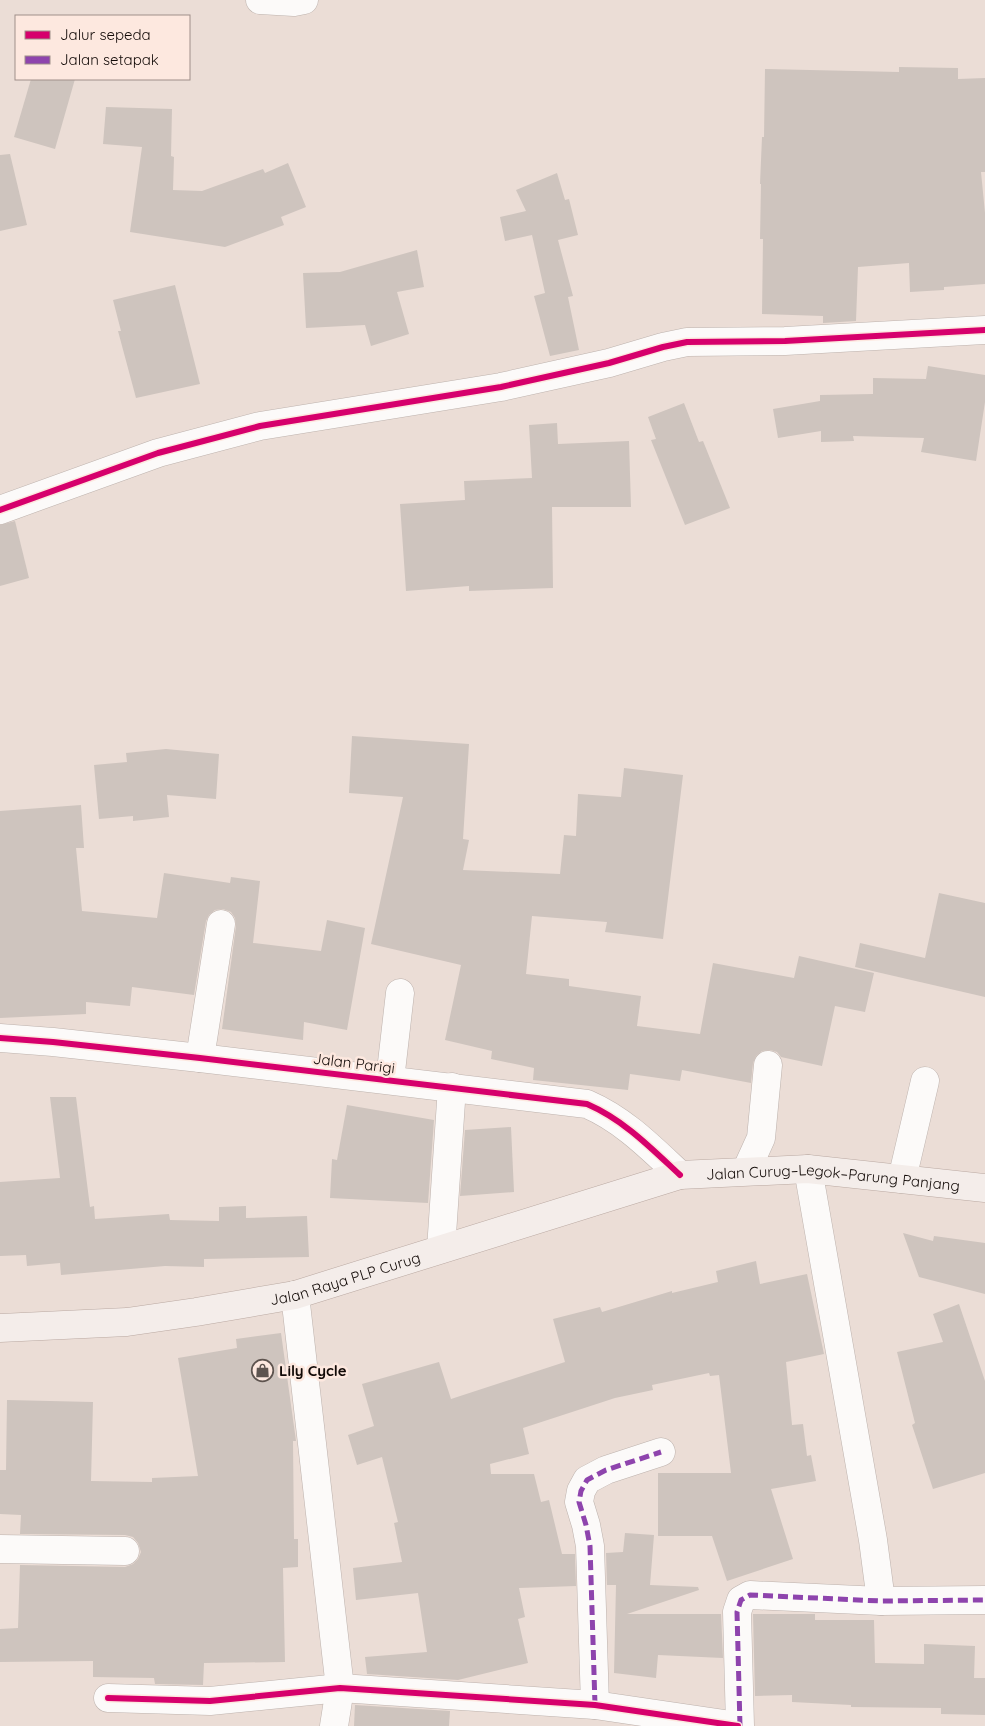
<svg xmlns="http://www.w3.org/2000/svg" width="985" height="1726" font-family="Quicksand,sans-serif">
  <style>
    .building { fill: #cec4be }
    .lines { fill: none; stroke-linecap: round; stroke-linejoin: round }
    .minor-casing { stroke: #bdb2ad; stroke-width: 29 }
    .tertiary-casing { stroke: #bdb2ad; stroke-width: 29 }
    .primary-casing { stroke: #baa9a2; stroke-width: 29 }
    .minor { stroke: #fcfaf9; stroke-width: 28 }
    .tertiary { stroke: #fcfaf9; stroke-width: 28 }
    .primary { stroke: #f4edea; stroke-width: 28 }
    .quiet { stroke: #8e44ad; stroke-width: 5; stroke-dasharray: 10 5; stroke-linecap: butt }
    .cycleway-casing { stroke: #fde8df; stroke-width: 9 }
    .cycleway { stroke: #d6006c; stroke-width: 6 }
    .labels { text-anchor: middle; dominant-baseline: central; stroke-width: 5; stroke-linejoin: round; paint-order: stroke }
    .street-label { font-size: 15px; fill: #120a07; stroke: #fde8df }
    .poi-label { font-size: 15px; font-weight: bold; fill: #120a07; stroke: #fde8df; text-anchor: start }
  </style>
  <rect width="100%" height="100%" fill="#ebddd6"/>
  <!-- building -->
  <g class="building">
    <polygon points="899,67 958,68 958,79 985,78 985,172 981,172 985,213 985,284 944,287 944,290 910,292 909,263 858,267 856,321 823,323 823,316 762,314 763,239 760,239 761,184 760,184 762,137 764,137 765,69 899,72"/>
    <polygon points="31,79 75,79 55,149 14,137"/>
    <polygon points="106,107 172,109 171,156 174,157 173,190 202,191 263,169 265,173 288,163 306,207 281,217 284,225 225,247 130,232 142,147 103,144"/>
    <polygon points="10,154 27,225 0,231 0,155"/>
    <polygon points="557,173 565,200 569,199 578,235 558,240 573,296 568,297 579,350 550,356 534,296 545,293 532,235 505,241 500,217 526,211 516,190"/>
    <polygon points="417,250 424,287 397,292 409,334 371,346 365,325 306,328 303,273 340,272"/>
    <polygon points="175,285 200,384 136,398 118,331 121,331 113,300"/>
    <polygon points="928,366 985,375 985,402 976,461 921,452 924,438 853,436 854,441 821,442 821,431 778,438 773,409 820,401 820,395 873,394 873,378 926,379"/>
    <polygon points="684,403 699,442 703,441 730,508 685,525 651,440 656,439 648,417"/>
    <polygon points="557,423 558,444 629,441 631,507 552,507 553,588 469,591 469,586 406,591 400,504 465,500 464,481 532,478 529,425"/>
    <polygon points="15,521 29,578 0,586 0,525"/>
    <polygon points="352,736 469,744 463,839 469,840 463,870 560,874 564,835 576,836 578,794 621,797 624,768 683,775 663,939 605,932 607,922 532,916 526,974 569,979 569,986 641,996 637,1026 700,1034 713,963 794,978 799,956 874,973 865,1012 835,1006 822,1066 781,1057 777,1052 770,1050 762,1051 756,1056 753,1063 751,1083 682,1070 680,1081 630,1074 628,1090 533,1080 534,1068 491,1059 492,1051 445,1040 461,965 371,944 403,797 349,793"/>
    <polygon points="166,749 219,754 216,799 167,795 169,817 133,821 133,816 99,819 94,765 127,762 126,753"/>
    <polygon points="81,805 84,848 76,848 82,911 157,918 164,873 230,883 231,877 260,881 253,943 321,951 327,920 365,928 347,1030 304,1022 303,1040 222,1029 236,926 235,918 231,912 223,909 215,910 209,915 206,921 194,995 132,987 130,1006 86,1002 86,1014 0,1018 0,811"/>
    <polygon points="939,893 985,903 985,997 855,967 860,943 925,958"/>
    <polygon points="50,1097 76,1097 90,1207 94,1206 95,1219 169,1214 170,1220 219,1221 219,1207 246,1206 246,1218 307,1216 309,1257 204,1259 204,1267 165,1266 61,1275 60,1263 27,1266 26,1255 0,1256 0,1182 60,1178"/>
    <polygon points="347,1105 434,1120 428,1203 330,1198 332,1159 337,1160"/>
    <polygon points="511,1127 514,1192 460,1196 465,1130"/>
    <polygon points="903,1233 933,1241 934,1236 985,1243 985,1294 919,1277"/>
    <polygon points="756,1261 760,1284 807,1274 824,1354 786,1362 792,1425 803,1424 807,1456 811,1455 816,1481 771,1489 793,1559 727,1581 712,1536 658,1536 658,1473 731,1473 719,1375 710,1376 709,1373 652,1385 653,1390 615,1398 523,1428 529,1454 490,1464 491,1474 534,1474 541,1502 549,1500 562,1554 575,1554 576,1586 519,1588 525,1617 518,1619 528,1663 458,1680 367,1674 365,1657 427,1652 418,1593 356,1600 353,1568 402,1562 394,1523 398,1522 382,1457 357,1465 348,1435 374,1426 362,1384 439,1362 451,1399 565,1362 553,1319 600,1307 602,1312 672,1291 672,1293 718,1282 716,1271"/>
    <polygon points="959,1304 985,1381 985,1473 933,1489 912,1425 915,1423 897,1352 943,1342 933,1314"/>
    <polygon points="281,1333 296,1441 293,1441 294,1539 298,1539 298,1567 283,1568 285,1662 204,1663 203,1685 155,1684 154,1678 93,1677 93,1661 0,1662 0,1629 18,1628 20,1565 125,1567 133,1564 138,1559 141,1552 138,1543 133,1537 125,1535 20,1534 21,1515 0,1514 0,1470 6,1470 7,1400 93,1402 91,1481 152,1482 152,1478 198,1476 178,1358 237,1348 236,1339"/>
    <polygon points="625,1533 654,1535 650,1585 698,1587 699,1590 627,1614 721,1614 723,1658 658,1655 656,1678 614,1673 616,1585 607,1585 606,1553 623,1552"/>
    <polygon points="753,1614 815,1614 815,1620 874,1620 875,1663 924,1664 924,1644 975,1646 974,1678 985,1678 985,1715 941,1714 941,1708 851,1707 851,1705 792,1702 792,1695 755,1696"/>
    <polygon points="355,1705 450,1711 449,1726 354,1726"/>
  </g>
  <g class="lines">
    <defs>
      <g id="minor">
        <polyline points="260,0 294,2 304,0"/>
        <polyline points="0,510 158,453 260,426 501,387 609,363 663,347 687,342 785,341 985,330"/>
        <polyline points="200,1058 221,924"/>
        <polyline points="390,1080 400,993"/>
        <polyline points="808,1169 873,1540 881,1601"/>
        <polyline points="746,1171 761,1138 768,1065"/>
        <polyline points="902,1179 925,1081"/>
        <polyline points="441,1249 452,1087"/>
        <polyline points="295,1295 340,1688 334,1726"/>
        <polyline points="0,1549 125,1551"/>
        <polyline points="108,1698 210,1701 340,1688 595,1705 738,1726"/>
        <polyline points="595,1705 590,1546 586,1525 579,1502 581,1491 587,1480 606,1470 661,1452"/>
        <polyline points="740,1726 737,1612 741,1600 750,1595 881,1601 985,1600"/>
      </g>
      <path id="tertiary" d="M0 1038 53 1042 200 1058 587 1104C624 1120 651 1148 680 1175"/>
      <g id="primary">
        <path id="s1" d="M0 1328 127 1322 196 1312 295 1295 680 1175 808 1169 985 1188"/>
      </g>
    </defs>
    <!-- minor casing -->
    <use href="#minor" class="minor-casing"/>
    <!-- tertiary casing -->
    <use href="#tertiary" class="tertiary-casing"/>
    <!-- primary casing -->
    <use href="#primary" class="primary-casing"/>
    <!-- minor -->
    <use href="#minor" class="minor"/>
    <!-- tertiary -->
    <use href="#tertiary" class="tertiary"/>
    <!-- primary -->
    <use href="#primary" class="primary"/>
    <!-- quiet -->
    <g class="quiet">
      <polyline points="595,1705 590,1546 586,1525 579,1502 581,1491 587,1480 606,1470 661,1452"/>
      <polyline points="740,1726 737,1612 741,1600 750,1595 881,1601 985,1600"/>
    </g>
    <defs>
      <g id="cycleway">
        <polyline points="0,510 158,453 260,426 501,387 609,363 663,347 687,342 785,341 985,330"/>
        <path d="M0 1038 53 1042 200 1058 587 1104C624 1120 651 1148 680 1175"/>
        <polyline points="108,1698 210,1701 340,1688 595,1705 738,1726"/>
      </g>
    </defs>
    <!-- cycleway casing -->
    <use href="#cycleway" class="cycleway-casing"/>
    <!-- cycleway -->
    <use href="#cycleway" class="cycleway"/>
  </g>
  <!-- icons -->
  <defs>
    <symbol id="shop-ring" viewBox="-11 -11 22 22"><circle r="9.5" fill="#fde8df" stroke="#5e544f" stroke-width="1.5"/><path d="M-5-2.5h2.3a2.7 3.5 0 0 1 5.4 0H5L5.5 6h-11ZM-1.5-2.5h3a1.5 2.3 0 0 0-3 0Z" fill="#5e544f"/></symbol>
  </defs>
  <g fill-rule="evenodd">
    <use href="#shop-ring" x="250" y="1358" width="25" height="25"/>
  </g>
  <g class="labels">
    <!-- street labels -->
    <g class="street-label">
      <text transform="translate(354 1063) rotate(7)">Jalan Parigi</text>
      <text stroke="none"><textPath href="#s1" startOffset="854">Jalan Curug–Legok–Parung Panjang</textPath></text>
      <text stroke="none"><textPath href="#s1" startOffset="350">Jalan Raya PLP Curug</textPath></text>
    </g>
    <!-- poi labels -->
    <g class="poi-label">
      <text x="279" y="1370">Lily Cycle</text>
    </g>
  </g>
  <!-- legend -->
  <rect x="15" y="15" width="175" height="65" fill="#fde8df" stroke="#9f8f89"/>
  <rect x="25" y="31" width="25" height="8" fill="#d6006c" stroke="#9f8f89"/>
  <text x="60" y="40" font-size="15" fill="#120a07">Jalur sepeda</text>
  <rect x="25" y="56" width="25" height="8" fill="#8e44ad" stroke="#9f8f89"/>
  <text x="60" y="65" font-size="15" fill="#120a07">Jalan setapak</text>
</svg>
